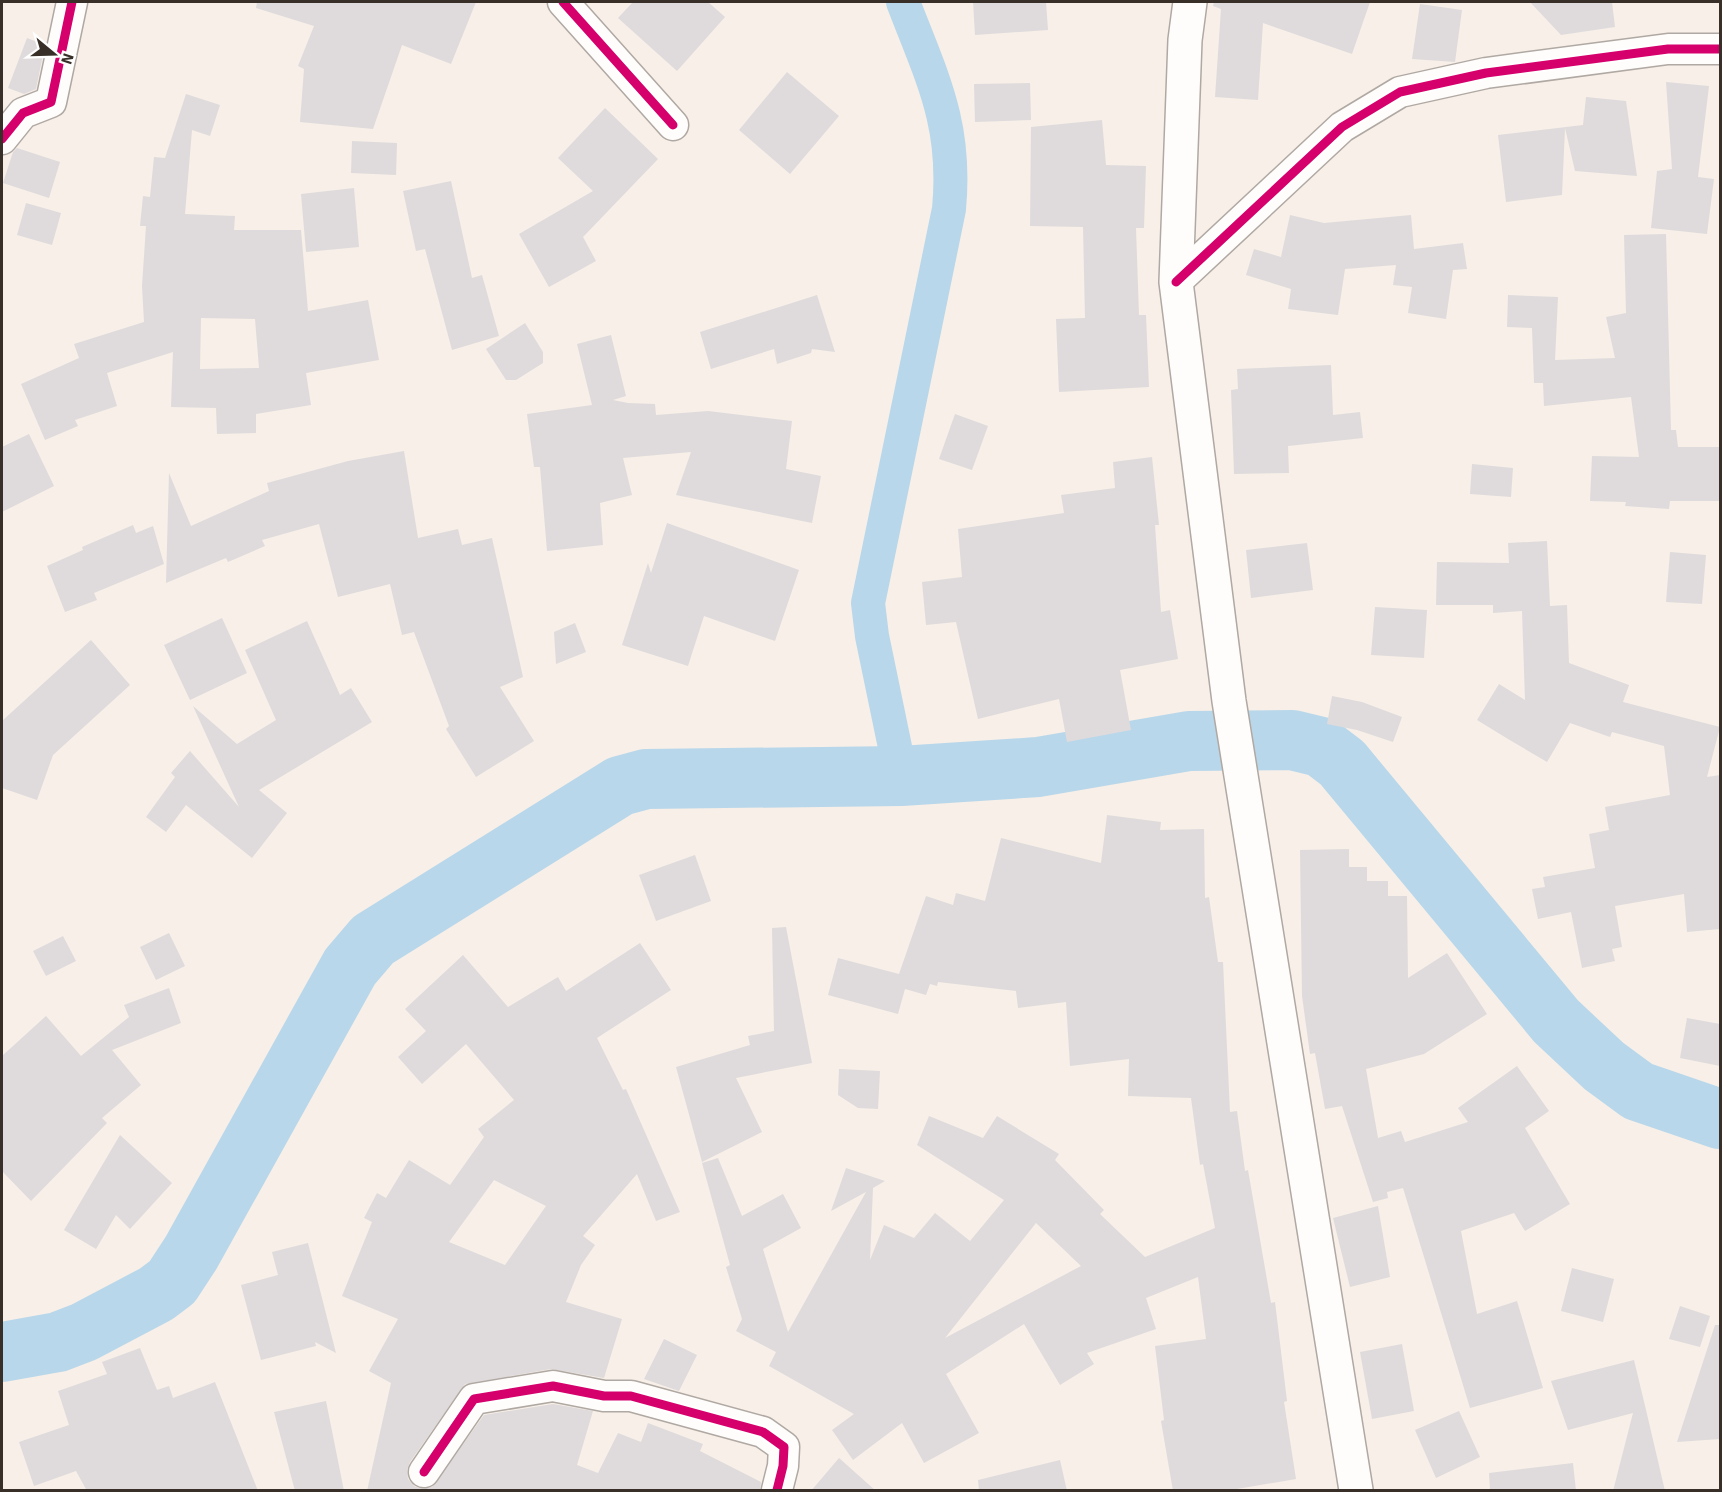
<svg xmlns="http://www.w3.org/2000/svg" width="1722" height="1492" font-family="'Source Sans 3',sans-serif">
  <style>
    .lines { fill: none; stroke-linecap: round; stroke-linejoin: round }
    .canal { stroke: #b8d7ea; stroke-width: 34 }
    .river { stroke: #b8d7ea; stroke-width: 60 }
    .building { fill: #dfdbdc; fill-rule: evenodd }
    .minor-casing { stroke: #b0a8a2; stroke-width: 33 }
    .secondary-casing { stroke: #b0a8a2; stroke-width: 36 }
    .minor { stroke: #fefdfc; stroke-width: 30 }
    .secondary { stroke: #fefdfc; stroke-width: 33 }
    .cycleway-casing { stroke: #fff; stroke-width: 13 }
    .cycleway { stroke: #d6006c; stroke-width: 9 }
  </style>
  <rect width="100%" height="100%" fill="#f7efe8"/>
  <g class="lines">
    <!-- canal -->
    <path class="canal" d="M901 776 872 636 868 603 949 209C957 124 932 78 903 2"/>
    <!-- river -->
    <polyline class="river" points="2,1352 58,1342 84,1332 156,1294 172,1282 191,1253 350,967 373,940 620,786 646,779 901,776 1038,767 1189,741 1292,740 1321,747 1342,763 1556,1021 1604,1066 1638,1091 1720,1119"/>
  </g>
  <!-- building -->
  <g class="building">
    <polygon points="257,2 476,2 451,64 402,45 373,129 300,122 304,69 298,66 314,26 256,8"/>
    <polygon points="633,2 708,2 725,17 677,71 618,18"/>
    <polygon points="973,2 1046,2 1048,30 975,35"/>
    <polygon points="1214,2 1370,2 1352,54 1263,23 1258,100 1215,97 1221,9 1213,6"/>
    <polygon points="1530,2 1612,2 1615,27 1561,35"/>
    <polygon points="1420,4 1462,10 1455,62 1412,59"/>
    <polygon points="27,38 45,45 36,89 24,94 8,88"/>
    <polygon points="787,72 839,116 790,174 739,130"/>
    <polygon points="1666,82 1709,86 1698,177 1714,179 1707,234 1651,228 1657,171 1672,169"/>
    <polygon points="1030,83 1031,120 975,122 974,84"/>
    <path d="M186 94 220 105 210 136 192 130 185 214 235 216 234 230H301L308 311 368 300 379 360 306 373 311 405 256 414V433L217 434 216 408 171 407 173 352 107 373 117 406 75 420 78 426 45 440 21 384 79 358 74 344 144 322 142 286 146 226H140L143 196 150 197 154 157 165 158ZM201 318 255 319 259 368 200 369Z"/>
    <polygon points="1586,97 1626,101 1637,176 1575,171 1565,128 1562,195 1506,202 1498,135 1583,125"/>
    <polygon points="605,108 658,159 583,237 596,261 549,287 519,234 593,191 558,158"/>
    <polygon points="1102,120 1106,165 1146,166 1144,228 1136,228 1139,315 1146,315 1149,387 1059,392 1056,319 1085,318 1083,227 1030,226 1031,127"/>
    <polygon points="352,141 397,143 396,175 351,173"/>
    <polygon points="17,148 60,162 49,198 3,183 13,152"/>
    <polygon points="451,181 472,278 482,275 499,336 452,350 425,249 416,251 403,191"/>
    <polygon points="354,188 359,247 306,252 301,194"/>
    <polygon points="26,203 61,213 52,245 17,235"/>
    <polygon points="1290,215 1324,223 1411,215 1414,249 1463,243 1467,269 1453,270 1446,319 1408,313 1412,287 1393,285 1396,265 1345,269 1338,315 1288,309 1291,289 1246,275 1254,249 1281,257"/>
    <polygon points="1666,234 1671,430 1676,430 1678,447 1720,447 1720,501 1670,501 1669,509 1625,506 1626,502 1590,501 1592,456 1639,457 1631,397 1544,406 1543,383 1534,383 1532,328 1507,327 1508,295 1558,297 1555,360 1615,358 1606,317 1626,313 1624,235"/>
    <polygon points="817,295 835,352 812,349 811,353 777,364 774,349 711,369 700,332"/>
    <polygon points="525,323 543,352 543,363 516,380 506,380 486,349"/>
    <polygon points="611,335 626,396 613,400 628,403 655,404 656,415 708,411 792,421 786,469 821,476 812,523 676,495 691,452 623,458 632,495 600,503 603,545 547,551 540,467 534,467 527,414 592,405 577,344"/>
    <polygon points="1331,365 1333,415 1360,412 1363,438 1288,446 1289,473 1234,474 1231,390 1238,389 1237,369"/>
    <polygon points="955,414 988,426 972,470 939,459"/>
    <polygon points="29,434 54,486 2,512 2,447"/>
    <polygon points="404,451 418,538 458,529 462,545 492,538 523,677 500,687 534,741 476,777 446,729 449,726 414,632 402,635 390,584 338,597 319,524 262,540 265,546 228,562 226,558 166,583 169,473 191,526 269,491 267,483 348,461"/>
    <polygon points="1152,457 1159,525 1155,525 1161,612 1170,610 1178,659 1120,670 1131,730 1067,742 1059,699 978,719 956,622 926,625 922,582 962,577 958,529 1064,513 1061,495 1115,488 1113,462"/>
    <polygon points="1472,464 1513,468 1511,497 1470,494"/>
    <polygon points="667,523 799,570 775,641 704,616 688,666 622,645 648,563 651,573"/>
    <polygon points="133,525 136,533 153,526 164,564 94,593 97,600 65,612 47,566 83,550 82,547"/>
    <polygon points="1547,541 1550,606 1567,605 1569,663 1629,685 1623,702 1720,727 1707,777 1720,775 1720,929 1687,932 1684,894 1615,906 1622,947 1612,949 1615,961 1582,968 1571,912 1538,919 1532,889 1545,887 1543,877 1595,868 1589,834 1609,830 1605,807 1670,795 1664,746 1612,732 1610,737 1570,723 1547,762 1508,739 1477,720 1499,684 1525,700 1522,611 1493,613 1493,605 1436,605 1437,562 1509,563 1508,543"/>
    <polygon points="1307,543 1313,590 1251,598 1246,550"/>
    <polygon points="1670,552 1706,555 1702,604 1666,602"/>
    <polygon points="1375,607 1427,610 1424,658 1371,655"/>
    <polygon points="222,618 247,673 190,700 164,645"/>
    <polygon points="307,621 340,695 351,688 372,722 259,790 287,813 252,858 186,805 166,832 146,817 175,777 171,773 190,751 239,807 193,706 237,744 276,720 245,650"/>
    <polygon points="575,623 586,652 556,664 554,632"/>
    <polygon points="91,640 130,685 53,755 37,800 2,788 2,721"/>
    <polygon points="1332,696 1362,702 1402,717 1393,742 1357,730 1327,724"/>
    <path d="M1107 815 1161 822 1160 830 1204 829 1205 898 1209 897 1218 962H1223L1230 1112 1237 1111 1245 1171 1248 1170 1271 1303 1275 1302 1287 1401 1284 1402 1296 1479 1225 1491H1173L1161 1421 1164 1420 1155 1346 1206 1339 1198 1277 1146 1298 1156 1329 1087 1353 1094 1364 1060 1385 1024 1324 946 1374 979 1433 924 1463 902 1423 853 1460 832 1430 854 1414 769 1366 776 1352 736 1331 742 1319 726 1267 730 1265 702 1163 718 1158 742 1216 783 1194 801 1228 763 1249 788 1332 866 1192 831 1211 846 1168 885 1181 873 1188 870 1260 884 1225 914 1238 935 1213 970 1241 1004 1200 917 1145 929 1116 983 1138 997 1116 1059 1154 1055 1160 1104 1210 1100 1214 1145 1257 1215 1228 1203 1164 1200 1165 1191 1098 1128 1096 1129 1059 1070 1066 1066 1002 1018 1008 1016 991 938 982 937 986 930 984 926 995 905 989 898 1014 828 995 838 958 899 974 926 896 953 905 956 893 985 901 1001 838 1101 863ZM1036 1223 1081 1266 945 1338Z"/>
    <polygon points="1349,849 1349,867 1367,867 1367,881 1388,881 1388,896 1407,896 1408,978 1447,953 1487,1014 1424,1054 1366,1069 1378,1138 1401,1131 1405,1142 1468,1122 1458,1108 1517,1066 1549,1111 1525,1128 1570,1204 1525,1231 1514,1213 1461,1231 1477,1314 1517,1301 1543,1388 1470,1408 1403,1188 1387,1192 1388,1198 1373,1202 1342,1106 1325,1109 1315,1053 1310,1054 1302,996 1300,850"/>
    <polygon points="695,855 711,901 656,921 639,875"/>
    <polygon points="786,927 812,1063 736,1078 762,1132 702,1162 676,1067 750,1045 748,1036 774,1031 772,928"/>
    <polygon points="169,933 185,966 156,980 140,947"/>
    <polygon points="63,936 76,961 46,976 33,951"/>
    <path d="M640 943 671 990 597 1038 623 1090 626 1089 680 1212 656 1221 637 1174 583 1236 595 1245 581 1265 566 1302 622 1319 604 1378 551 1369 465 1384 410 1462 407 1470 408 1479 414 1486 422 1489 432 1487 484 1415 553 1404 593 1411 577 1465 598 1473 618 1433 641 1442 648 1423 703 1444 700 1451 761 1482 760 1491H367L391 1383 369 1371 398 1319 342 1296 372 1222 364 1218 377 1193 386 1198 409 1160 450 1185 484 1137 478 1129 514 1100 466 1044 422 1084 398 1057 426 1031 405 1009 463 955 508 1007 558 977 566 991ZM494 1180 546 1206 505 1265 449 1242Z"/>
    <polygon points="169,988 181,1023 112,1050 141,1085 102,1118 107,1123 31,1201 2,1171 2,1056 46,1016 81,1056 129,1017 124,1005"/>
    <polygon points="1687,1018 1720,1024 1720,1066 1680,1058"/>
    <polygon points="839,1069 880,1071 878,1109 858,1108 838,1095"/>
    <polygon points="120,1135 172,1183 130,1229 116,1215 96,1249 64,1230"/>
    <polygon points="1378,1206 1390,1277 1350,1287 1333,1218"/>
    <polygon points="308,1243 336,1353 315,1342 316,1346 261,1360 241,1285 278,1275 272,1252"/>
    <polygon points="1572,1268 1614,1279 1603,1322 1561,1311"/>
    <polygon points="1680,1306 1710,1316 1700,1347 1669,1339"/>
    <polygon points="1715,1325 1720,1325 1720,1439 1677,1442"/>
    <polygon points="664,1339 697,1355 679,1391 644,1379"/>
    <polygon points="1402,1344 1414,1411 1372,1419 1360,1352"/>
    <polygon points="140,1348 157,1390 169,1386 173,1398 215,1382 258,1491 87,1491 76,1471 34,1486 19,1442 69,1425 58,1391 107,1374 102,1362"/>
    <polygon points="1634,1360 1646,1410 1665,1491 1613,1491 1633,1413 1568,1430 1551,1381"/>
    <polygon points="326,1401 344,1491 295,1491 274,1412"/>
    <polygon points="1459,1411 1480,1457 1436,1478 1415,1430"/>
    <polygon points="839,1458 876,1491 811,1491"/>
    <polygon points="1060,1460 1067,1491 979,1491 978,1480"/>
    <polygon points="1573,1463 1576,1491 1490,1491 1489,1473"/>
  </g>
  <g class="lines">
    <defs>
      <g id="minor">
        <polyline points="563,2 673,125"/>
        <polyline points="2,139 23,113 51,102 72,2"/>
        <polyline points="1176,282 1342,127 1400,92 1486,73 1668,49 1720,49"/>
        <polyline points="424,1472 474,1399 553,1386 604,1396 631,1396 763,1432 784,1447 783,1466 777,1490"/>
      </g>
      <polyline id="secondary" points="1190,2 1185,40 1176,282 1229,701 1356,1490"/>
    </defs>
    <!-- minor casing -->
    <use href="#minor" class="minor-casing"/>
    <!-- secondary casing -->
    <use href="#secondary" class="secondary-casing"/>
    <!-- minor -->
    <use href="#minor" class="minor"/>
    <!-- secondary -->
    <use href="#secondary" class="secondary"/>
    <defs>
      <g id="cycleway">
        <polyline points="563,2 673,125"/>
        <polyline points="2,139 23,113 51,102 72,2"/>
        <polyline points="1176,282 1342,127 1400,92 1486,73 1668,49 1720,49"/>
        <polyline points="424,1472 474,1399 553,1386 604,1396 631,1396 763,1432 784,1447 783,1466 777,1490"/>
      </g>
    </defs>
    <!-- cycleway casing -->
    <use href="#cycleway" class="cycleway-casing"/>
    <!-- cycleway -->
    <use href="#cycleway" class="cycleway"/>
  </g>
  <!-- border -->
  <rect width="1722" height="1492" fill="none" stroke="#383028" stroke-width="6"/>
  <!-- north arrow -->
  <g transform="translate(54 54) rotate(109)" stroke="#ffffff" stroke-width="4.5" paint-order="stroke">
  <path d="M0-4.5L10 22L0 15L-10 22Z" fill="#383028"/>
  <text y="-9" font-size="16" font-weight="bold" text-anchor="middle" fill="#383028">N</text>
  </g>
</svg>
